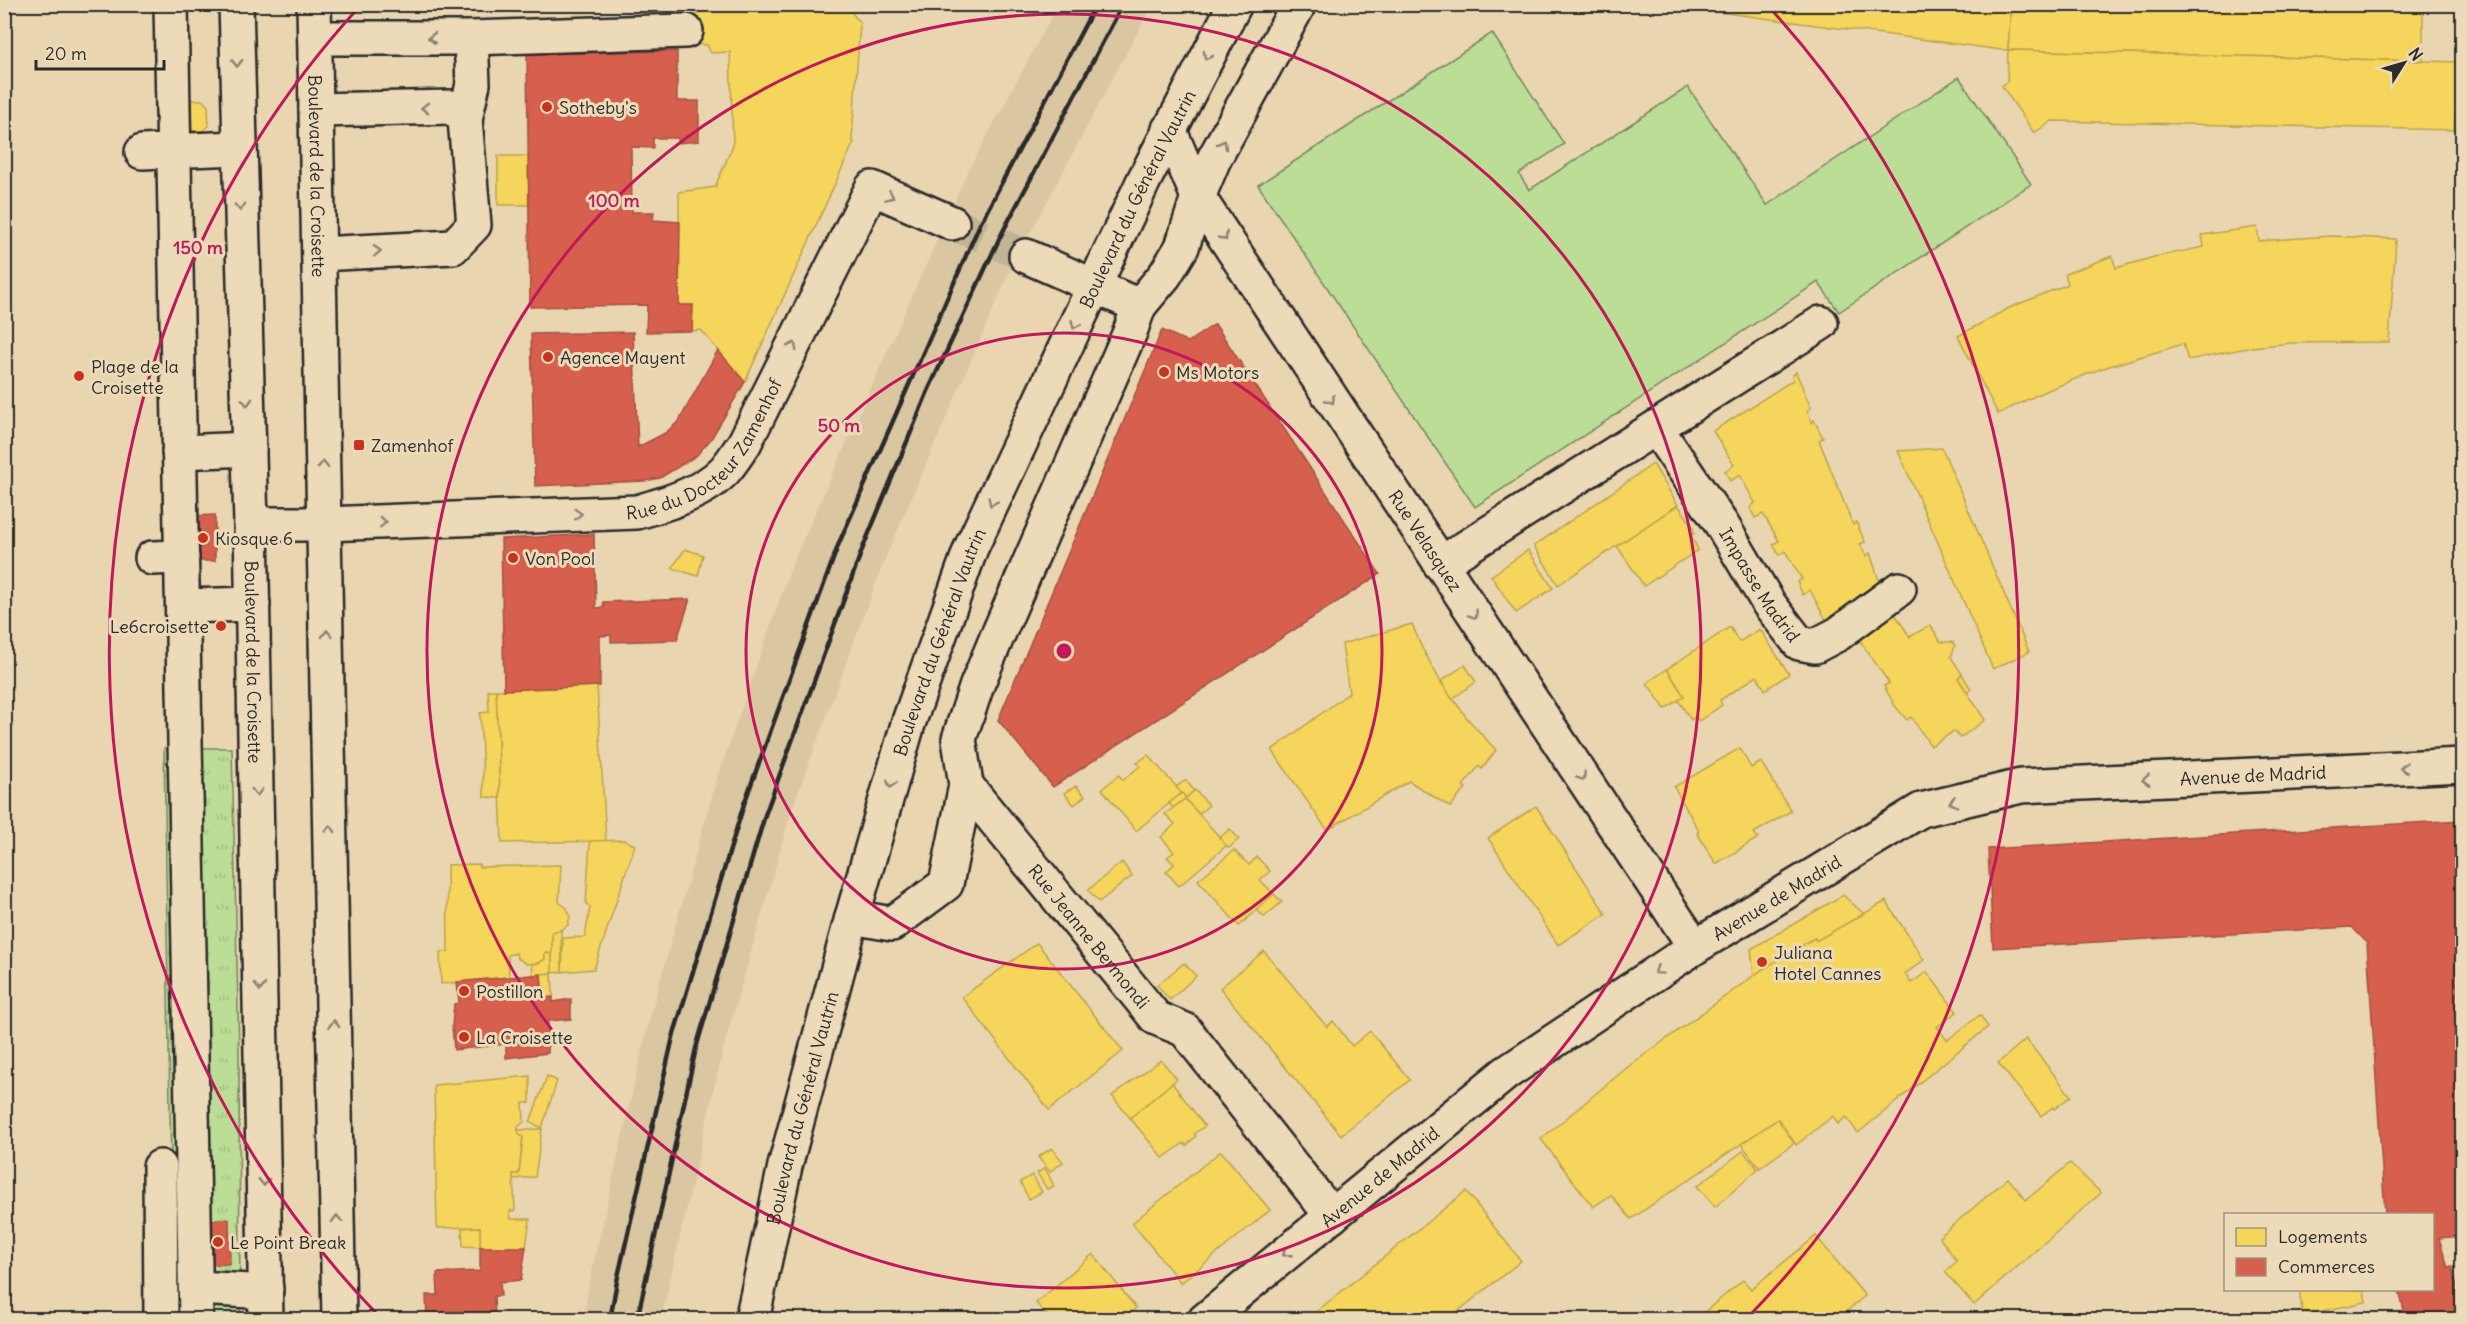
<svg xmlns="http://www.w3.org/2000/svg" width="2467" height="1324" font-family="Delius,sans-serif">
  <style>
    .built { fill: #dac7a2 }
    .grass { fill: url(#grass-tufts); stroke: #748460; stroke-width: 1.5 }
    .pitch { fill: #bcdd96; stroke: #748460; stroke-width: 1.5 }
    .homes { fill: #f6d55c; stroke: #b9a24d; stroke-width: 1.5 }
    .shops { fill: #d6604d; stroke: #a35043; stroke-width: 1.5 }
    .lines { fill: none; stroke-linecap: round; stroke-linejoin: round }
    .minor-tunnel { stroke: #c3b496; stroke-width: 33; stroke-dasharray: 33 16; stroke-linecap: butt }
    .minor-casing { stroke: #2b2b2b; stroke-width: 38 }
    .major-casing { stroke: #2b2b2b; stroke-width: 38 }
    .minor { stroke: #ecdab8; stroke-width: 33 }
    .major { stroke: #ecdab8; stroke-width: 33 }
    .rail { stroke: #2b2b2b; stroke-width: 4.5 }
    .oneway { stroke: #8c8272 }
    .ring { fill: none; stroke: #c2185b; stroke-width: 3 }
    .poi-dot { fill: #c8321e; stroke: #ecdab8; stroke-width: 2 }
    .labels { text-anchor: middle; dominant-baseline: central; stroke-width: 6; stroke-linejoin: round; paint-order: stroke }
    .poi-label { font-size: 18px; fill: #2b2b2b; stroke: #ecdab8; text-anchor: start }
    .street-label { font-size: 18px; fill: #2b2b2b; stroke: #ecdab8 }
    .centre { fill: #c2185b; stroke: #ecdab8; stroke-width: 3 }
    .ring-label { font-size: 18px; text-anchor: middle; font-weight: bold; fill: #c2185b; stroke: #ecdab8; stroke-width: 6; stroke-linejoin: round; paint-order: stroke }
  </style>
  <defs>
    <pattern id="grass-tufts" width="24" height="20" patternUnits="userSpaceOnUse" patternTransform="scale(1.5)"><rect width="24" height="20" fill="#bcdd96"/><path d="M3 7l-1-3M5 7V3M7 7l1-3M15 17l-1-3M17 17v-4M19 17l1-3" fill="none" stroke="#a2be81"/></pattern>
  </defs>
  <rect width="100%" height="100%" fill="#e9d6b1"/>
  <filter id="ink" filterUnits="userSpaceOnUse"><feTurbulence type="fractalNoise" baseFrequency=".0167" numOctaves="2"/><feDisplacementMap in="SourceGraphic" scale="12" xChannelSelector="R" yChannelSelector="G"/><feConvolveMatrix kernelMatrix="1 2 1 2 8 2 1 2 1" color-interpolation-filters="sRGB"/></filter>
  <g filter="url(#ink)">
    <!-- built -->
    <polygon class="built" points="1058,5 1152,5 1009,273 885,559 793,806 723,1050 661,1319 583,1320 591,1274 647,1028 716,781 793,562 967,173"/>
    <!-- grass -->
    <polygon class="grass" points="164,748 232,748 239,1051 240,1319 134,1320 145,1310 144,1164 171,1168"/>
    <!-- pitch -->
    <polygon class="pitch" points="1492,33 1564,144 1519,174 1529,190 1688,87 1767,205 1959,77 2031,184 1839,312 1818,282 1475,507 1258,185"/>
    <!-- homes -->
    <g class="homes">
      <polygon points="783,4 845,4 860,23 852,140 854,142 745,382 701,330 692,331 693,305 679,305 679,192 715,187 733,145 730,52 711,53 707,45 698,44 697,7"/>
      <polygon points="1659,4 2011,4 2008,50 2001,50"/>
      <polygon points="2011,4 2423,4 2423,61 2008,50"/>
      <polygon points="2008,50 2423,61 2462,62 2454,130 2052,121 2034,133 2002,86 2007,82"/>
      <polygon points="181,100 202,100 208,106 209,126 202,131 181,131"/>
      <polygon points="498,156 528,156 529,205 498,205"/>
      <polygon points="2257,227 2259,241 2331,236 2396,239 2389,342 2292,343 2252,347 2188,360 2183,344 2100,369 2041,393 1998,414 1958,336 2009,308 2068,284 2065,274 2112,256 2116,268 2154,257 2204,247 2202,235"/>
      <polygon points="1796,372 1811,408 1807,411 1812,423 1814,420 1823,438 1819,440 1853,525 1856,522 1865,542 1860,544 1866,556 1870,553 1881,586 1826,620 1810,590 1803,595 1797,582 1802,579 1785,551 1779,555 1773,544 1779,541 1763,514 1755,518 1750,508 1755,503 1740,475 1730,481 1725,471 1734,465 1713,431 1793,380 1792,376"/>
      <polygon points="1942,448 2029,652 1993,669 1898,451"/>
      <polygon points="1653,464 1678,505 1558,585 1534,546"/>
      <polygon points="1678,505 1693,526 1694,534 1691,535 1698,550 1644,586 1617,546"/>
      <polygon points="685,549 703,555 698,576 672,568"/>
      <polygon points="1528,550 1553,588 1516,613 1491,576"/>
      <polygon points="1895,614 1910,637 1930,625 1941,642 1952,642 1955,646 1951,657 1962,674 1958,678 1985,720 1960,738 1954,731 1931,746 1911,717 1907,720 1895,706 1884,686 1889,683 1858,638"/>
      <polygon points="1412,624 1421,646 1442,684 1467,718 1496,750 1482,769 1479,766 1463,786 1466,788 1450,807 1409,781 1327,830 1272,750 1349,693 1342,644"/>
      <polygon points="1730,627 1739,642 1760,629 1789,674 1765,690 1757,676 1720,700 1722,705 1699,721 1696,716 1691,720 1678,700 1684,696 1667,669"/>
      <polygon points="1465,665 1476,682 1452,699 1441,681"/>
      <polygon points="1667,669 1684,696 1665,709 1647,683"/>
      <polygon points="1962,674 1971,689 1967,692 1958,678"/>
      <polygon points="597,686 606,841 502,843 496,690"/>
      <polygon points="488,690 496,690 500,798 484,797 480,713 489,712"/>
      <polygon points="1740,748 1751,768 1761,762 1791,811 1754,833 1758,838 1716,864 1697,833 1699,831 1674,787"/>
      <polygon points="1148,755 1182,793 1136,831 1102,789 1119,775 1123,780 1140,766 1137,763"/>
      <polygon points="1186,780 1194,791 1186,798 1176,787"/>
      <polygon points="1076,786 1085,796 1074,805 1064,793"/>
      <polygon points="1195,790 1209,805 1199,814 1185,799"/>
      <polygon points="1182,793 1186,798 1173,808 1169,803"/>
      <polygon points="1185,799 1227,845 1179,886 1166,872 1174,864 1167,857 1174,852 1161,837 1175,824 1165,814"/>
      <polygon points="1536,806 1606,914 1558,945 1488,838"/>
      <polygon points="1230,829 1239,839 1229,848 1219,838"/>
      <polygon points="624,840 635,845 594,969 562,972 563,938 585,937 590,907 586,904 590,841"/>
      <polygon points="1234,850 1249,865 1257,857 1270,871 1260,880 1274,894 1239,926 1198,880"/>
      <polygon points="1122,862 1132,876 1099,902 1088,890"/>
      <polygon points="479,864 479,867 561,865 559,902 567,908 570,916 568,925 561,930 552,932 552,954 545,953 545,959 539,963 527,964 517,958 516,953 508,955 509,977 441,984 440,952 448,952 447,865"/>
      <polygon points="1274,894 1282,902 1264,917 1256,909"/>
      <polygon points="1843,895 1864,914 1816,941 1815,938 1809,941 1754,976 1751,949"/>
      <polygon points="1886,901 1924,960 1905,974 1911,983 1927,972 1957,1012 1937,1027 1947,1040 1980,1015 1988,1027 1858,1133 1846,1117 1838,1124 1833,1116 1796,1145 1778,1119 1631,1219 1611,1195 1593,1207 1541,1139 1629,1066 1763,969 1809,941 1815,938 1816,941"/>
      <polygon points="561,930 562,972 552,973 552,932"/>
      <polygon points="1037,943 1123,1051 1049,1110 962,997"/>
      <polygon points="1264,951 1327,1027 1333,1021 1352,1046 1370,1031 1410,1080 1341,1135 1220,988"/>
      <polygon points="545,953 552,954 552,973 533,975 532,964 539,963 545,959"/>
      <polygon points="1184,963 1196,976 1170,1000 1157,985"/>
      <polygon points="552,973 553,997 543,998 541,974"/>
      <polygon points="2026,1039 2071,1096 2054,1109 2053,1107 2041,1116 1998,1063"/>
      <polygon points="1161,1060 1177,1079 1130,1118 1112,1096"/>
      <polygon points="530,1076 530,1103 523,1103 524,1122 518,1127 519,1134 523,1137 519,1174 513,1174 515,1211 510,1211 511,1219 530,1219 526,1247 480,1247 480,1227 437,1228 434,1085"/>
      <polygon points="547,1076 557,1081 542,1128 530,1122"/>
      <polygon points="1172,1083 1205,1126 1194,1134 1196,1136 1186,1146 1184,1143 1163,1158 1130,1118"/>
      <polygon points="1778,1119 1794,1143 1760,1168 1741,1144"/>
      <polygon points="542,1129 535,1177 513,1179 513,1174 519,1174 523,1137 519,1134 518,1130"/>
      <polygon points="1052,1148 1063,1162 1050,1172 1038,1157"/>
      <polygon points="1221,1151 1270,1210 1181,1283 1132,1223"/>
      <polygon points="1743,1151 1758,1169 1715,1207 1697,1186"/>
      <polygon points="2070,1163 2101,1193 1974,1305 1945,1272 1957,1261 1939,1237 2008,1178 2026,1200"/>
      <polygon points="1045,1168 1054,1186 1047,1189 1037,1173"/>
      <polygon points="1032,1175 1042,1192 1029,1199 1020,1182"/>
      <polygon points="1466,1191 1521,1261 1447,1320 1306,1320"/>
      <polygon points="480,1227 480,1247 463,1246 462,1228"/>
      <polygon points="1816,1236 1865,1296 1836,1320 1695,1320 1743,1280 1751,1289"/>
      <polygon points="1093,1254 1136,1308 1122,1320 1051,1320 1036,1303"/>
      <polygon points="2299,1290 2364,1290 2366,1302 2303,1315"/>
    </g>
    <!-- shops -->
    <g class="shops">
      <polygon points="677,51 677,101 699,101 699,141 678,143 678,138 653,138 653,148 631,147 632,212 654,212 653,220 680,222 679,305 693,305 692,331 646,332 647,305 530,307 527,54"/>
      <polygon points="1215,324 1380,574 1053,787 998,720 1162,330 1188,342"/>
      <polygon points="633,332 638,447 665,433 679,421 718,350 745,382 711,439 696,456 660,478 645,481 535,486 531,334"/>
      <polygon points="215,515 215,561 192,561 191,516"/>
      <polygon points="594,534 596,608 604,607 603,602 690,599 677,640 611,642 611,635 600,636 600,686 504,690 501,539"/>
      <polygon points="2461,820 2462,1236 2439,1238 2448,1267 2452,1266 2459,1295 2462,1293 2462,1320 2406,1320 2399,1290 2432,1290 2432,1214 2385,1214 2367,943 2352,927 1993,948 1988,849"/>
      <polygon points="541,974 543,998 553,997 553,1002 571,999 571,1019 548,1021 548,1053 506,1058 506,1044 454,1050 452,1026 454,1004 459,1003 457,982"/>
      <polygon points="229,1219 230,1264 207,1265 206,1220"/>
      <polygon points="480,1247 526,1247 521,1280 500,1282 501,1296 494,1296 495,1320 427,1320 426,1295 438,1295 437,1273 480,1271"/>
    </g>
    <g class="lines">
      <!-- minor-tunnel -->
      <polyline class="minor-tunnel" points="952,223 1026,256"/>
      <defs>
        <g id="minor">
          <polyline points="171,4 196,1320"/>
          <polyline points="315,38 471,38 473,84 465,119"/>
          <polyline points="471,38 686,31"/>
          <polyline points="316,110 452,107 465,119 474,225 453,247 319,254"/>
          <path id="s1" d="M1169 129 1198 197 1695 947"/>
          <polyline points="142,152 238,148"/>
          <polyline points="1026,256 1139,306 1165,275 1182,247 1198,197 1214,159 1299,4"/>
          <path id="s2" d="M1656 428 1722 525 1769 604 1799 643 1815 646 1838 634 1899 589"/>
          <polyline points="179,452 249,449"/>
          <path id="s3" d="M325 524 637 512C665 504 704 493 725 470 732 462 738 452 744 444L872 188 952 223"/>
          <polyline points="152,558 182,557"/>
          <polyline points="1440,564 1821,323"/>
          <polyline points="184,606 253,604"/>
          <path id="s4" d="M966 785 1156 1018 1185 1030 1332 1216"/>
          <polyline points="852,917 892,924 946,884 966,785 959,739 977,685 997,637 1130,332 1139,306"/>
          <polyline points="160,1167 161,1320"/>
          <polyline points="197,1288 250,1291 266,1289"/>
          <path id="s5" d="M1205 1320 1506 1073 1695 947 1921 810 2021 786 2462 765"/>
        </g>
        <g id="major">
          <path id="s6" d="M236 4 251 524 266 1320"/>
          <path id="s7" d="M314 4 339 1320"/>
          <polyline points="251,524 325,524"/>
          <path id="s8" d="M752 1320 785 1166 852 917 908 724 971 548 1144 180 1235 4"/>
        </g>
      </defs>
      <!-- minor casing -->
      <use href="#minor" class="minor-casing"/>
      <!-- major casing -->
      <use href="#major" class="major-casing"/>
      <!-- minor -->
      <use href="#minor" class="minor"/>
      <!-- major -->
      <use href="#major" class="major"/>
      <!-- rail -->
      <g class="rail">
        <polyline points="610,1320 617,1281 673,1037 744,804 839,543 980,224 1096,4"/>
        <polyline points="637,1320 696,1048 765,815 862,550 928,391 1000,237 1123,4"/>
      </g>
    </g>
    <!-- one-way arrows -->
    <defs><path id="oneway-chevron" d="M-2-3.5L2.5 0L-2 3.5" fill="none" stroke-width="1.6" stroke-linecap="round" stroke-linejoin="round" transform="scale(1.5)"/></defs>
    <g class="oneway">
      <use href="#oneway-chevron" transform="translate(432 38) rotate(-180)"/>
      <use href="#oneway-chevron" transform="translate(1207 56) rotate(118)"/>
      <use href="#oneway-chevron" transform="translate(237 63) rotate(89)"/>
      <use href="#oneway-chevron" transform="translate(425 108) rotate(179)"/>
      <use href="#oneway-chevron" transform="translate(1223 144) rotate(-61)"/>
      <use href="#oneway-chevron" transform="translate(890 196) rotate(24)"/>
      <use href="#oneway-chevron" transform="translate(240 207) rotate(88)"/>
      <use href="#oneway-chevron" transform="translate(1224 237) rotate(57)"/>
      <use href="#oneway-chevron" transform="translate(377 251) rotate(-3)"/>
      <use href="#oneway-chevron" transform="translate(1075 325) rotate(115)"/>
      <use href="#oneway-chevron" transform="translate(793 346) rotate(-63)"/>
      <use href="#oneway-chevron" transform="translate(1331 400) rotate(57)"/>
      <use href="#oneway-chevron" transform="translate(247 402) rotate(88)"/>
      <use href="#oneway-chevron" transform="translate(323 465) rotate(-91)"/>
      <use href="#oneway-chevron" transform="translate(992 502) rotate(115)"/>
      <use href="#oneway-chevron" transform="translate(578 514) rotate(-2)"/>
      <use href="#oneway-chevron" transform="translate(383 522) rotate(-2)"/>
      <use href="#oneway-chevron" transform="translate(1474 615) rotate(56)"/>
      <use href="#oneway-chevron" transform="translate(327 634) rotate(-91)"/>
      <use href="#oneway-chevron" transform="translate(2404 768) rotate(177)"/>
      <use href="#oneway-chevron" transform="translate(1582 777) rotate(56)"/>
      <use href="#oneway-chevron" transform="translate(2146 780) rotate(177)"/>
      <use href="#oneway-chevron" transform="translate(891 784) rotate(106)"/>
      <use href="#oneway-chevron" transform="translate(257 792) rotate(89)"/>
      <use href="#oneway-chevron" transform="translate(1953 802) rotate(166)"/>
      <use href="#oneway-chevron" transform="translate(330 829) rotate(-91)"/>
      <use href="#oneway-chevron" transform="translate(1658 971) rotate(146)"/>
      <use href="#oneway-chevron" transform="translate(260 987) rotate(89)"/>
      <use href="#oneway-chevron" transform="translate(334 1024) rotate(-91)"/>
      <use href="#oneway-chevron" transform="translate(264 1182) rotate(89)"/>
      <use href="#oneway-chevron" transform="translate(337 1219) rotate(-91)"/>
      <use href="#oneway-chevron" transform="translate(1286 1253) rotate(141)"/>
    </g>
  </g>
  <!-- distance rings -->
  <g class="ring">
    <circle cx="1064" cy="651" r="318"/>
    <circle cx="1064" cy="651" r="637"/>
    <path d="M377 1314A955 955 0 0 1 360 6M1768 6A955 955 0 0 1 1751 1314"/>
  </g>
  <!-- markers -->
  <g class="poi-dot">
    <circle cx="547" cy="107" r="6"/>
    <circle cx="548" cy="357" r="6"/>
    <circle cx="1164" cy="372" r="6"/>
    <circle cx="79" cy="376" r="6"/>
    <rect x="353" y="439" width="12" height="12" rx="3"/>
    <circle cx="203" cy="538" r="6"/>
    <circle cx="513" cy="558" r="6"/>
    <circle cx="221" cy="626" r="6"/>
    <circle cx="1762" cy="962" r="6"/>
    <circle cx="464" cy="991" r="6"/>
    <circle cx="464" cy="1037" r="6"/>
    <circle cx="218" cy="1242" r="6"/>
  </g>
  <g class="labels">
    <!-- poi labels -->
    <g class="poi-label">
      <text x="559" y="107">Sotheby's</text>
      <text x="560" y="357">Agence Mayent</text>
      <text x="91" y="366">Plage de la<tspan x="91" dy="21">Croisette</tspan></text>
      <text x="1176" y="372">Ms Motors</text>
      <text x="371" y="445">Zamenhof</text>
      <text x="215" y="538">Kiosque 6</text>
      <text x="525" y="558">Von Pool</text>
      <text x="209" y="626" text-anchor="end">Le6croisette</text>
      <text x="1774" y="952">Juliana<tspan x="1774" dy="21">Hotel Cannes</tspan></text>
      <text x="476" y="991">Postillon</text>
      <text x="476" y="1037">La Croisette</text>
      <text x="230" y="1242">Le Point Break</text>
    </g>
    <!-- street labels -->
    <g class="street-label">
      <text stroke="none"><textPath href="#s7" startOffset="172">Boulevard de la Croisette</textPath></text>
      <text stroke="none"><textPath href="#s8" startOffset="1190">Boulevard du Général Vautrin</textPath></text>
      <text stroke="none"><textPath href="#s3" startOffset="408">Rue du Docteur Zamenhof</textPath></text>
      <text stroke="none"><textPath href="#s1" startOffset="486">Rue Velasquez</textPath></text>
      <text stroke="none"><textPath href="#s2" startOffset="188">Impasse Madrid</textPath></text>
      <text stroke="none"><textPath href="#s8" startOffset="704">Boulevard du Général Vautrin</textPath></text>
      <text stroke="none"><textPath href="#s6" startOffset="658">Boulevard de la Croisette</textPath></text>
      <text stroke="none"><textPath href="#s5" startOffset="1216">Avenue de Madrid</textPath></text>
      <text stroke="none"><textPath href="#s5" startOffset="712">Avenue de Madrid</textPath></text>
      <text stroke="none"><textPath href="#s4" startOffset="195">Rue Jeanne Bermondi</textPath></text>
      <text stroke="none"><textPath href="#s8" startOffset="218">Boulevard du Général Vautrin</textPath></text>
      <text stroke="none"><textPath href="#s5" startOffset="226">Avenue de Madrid</textPath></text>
    </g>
  </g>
  <circle cx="1064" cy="651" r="9" class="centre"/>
  <g class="ring-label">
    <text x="614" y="207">100 m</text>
    <text x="198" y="254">150 m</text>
    <text x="839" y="432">50 m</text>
  </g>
  <!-- margin -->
  <rect width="2467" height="1324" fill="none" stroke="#ecdab8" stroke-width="24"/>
  <rect x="12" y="12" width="2443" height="1300" fill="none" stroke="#2b2b2b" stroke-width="2" filter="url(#ink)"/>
  <!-- legend -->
  <rect x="2224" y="1213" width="210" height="78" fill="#ecdab8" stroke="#9f9480" stroke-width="1.5"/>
  <rect x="2236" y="1228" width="30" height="18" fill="#f6d55c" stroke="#9f9480" stroke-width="1.5"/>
  <text x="2278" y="1243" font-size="18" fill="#2b2b2b">Logements</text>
  <rect x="2236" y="1258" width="30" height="18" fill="#d6604d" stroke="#9f9480" stroke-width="1.5"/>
  <text x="2278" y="1273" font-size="18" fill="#2b2b2b">Commerces</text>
  <!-- north arrow -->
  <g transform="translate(2404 63) rotate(53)" stroke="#ecdab8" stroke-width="4.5" paint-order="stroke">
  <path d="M0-4.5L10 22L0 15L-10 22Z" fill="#2b2b2b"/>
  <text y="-9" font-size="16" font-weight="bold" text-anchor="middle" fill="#2b2b2b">N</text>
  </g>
  <!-- scale -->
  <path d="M36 60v9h128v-9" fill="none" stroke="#2b2b2b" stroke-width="3"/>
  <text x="45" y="60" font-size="18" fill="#2b2b2b" stroke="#ecdab8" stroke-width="4.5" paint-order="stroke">20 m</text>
</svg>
